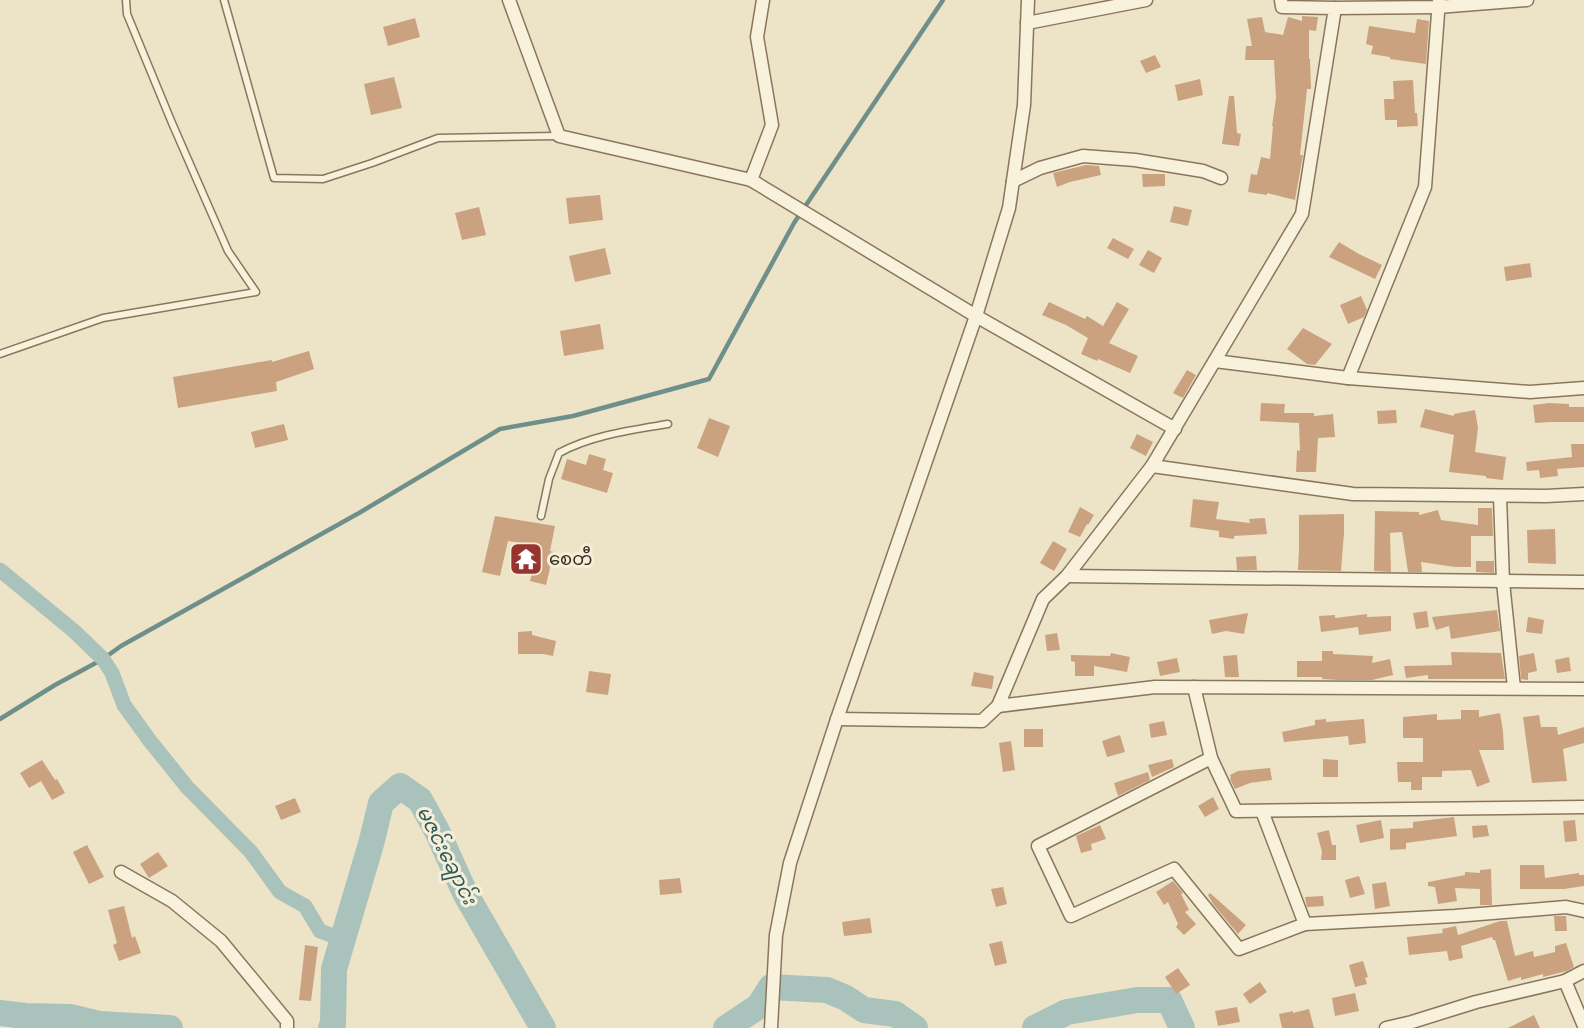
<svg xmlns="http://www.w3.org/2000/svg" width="1584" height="1028" font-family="'Libre Baskerville','Noto Sans Myanmar',serif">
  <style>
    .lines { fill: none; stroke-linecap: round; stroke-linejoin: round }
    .stream { stroke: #6f908a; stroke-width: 4.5 }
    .canal { stroke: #a9c2bc; stroke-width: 15 }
    .river { stroke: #a9c2bc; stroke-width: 26 }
    .building { fill: #caa27f }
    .service-casing { stroke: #89775d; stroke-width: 9 }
    .minor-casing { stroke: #89775d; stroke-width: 15 }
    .service { stroke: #f8f1db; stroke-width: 6 }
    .minor { stroke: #f8f1db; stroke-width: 12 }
    .labels { text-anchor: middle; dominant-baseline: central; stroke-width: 6; stroke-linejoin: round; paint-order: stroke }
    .poi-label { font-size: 18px; fill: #3a2e21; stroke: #f5eed8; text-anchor: start }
    .water-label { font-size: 20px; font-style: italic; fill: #305959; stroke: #f5eed8 }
  </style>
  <rect width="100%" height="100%" fill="#ede4c8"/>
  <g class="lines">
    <!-- stream -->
    <polyline class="stream" points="0,719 55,685 103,659 121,646 359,513 500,429 573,416 709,379 794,223 943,0"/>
    <!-- canal -->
    <polyline class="canal" points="0,570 74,631 103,659 112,673 124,705 150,741 187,787 251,852 280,892 305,906 320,931 342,939"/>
    <!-- river -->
    <g class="river">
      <polyline points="0,1013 25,1016 70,1017 99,1024 170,1028"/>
      <polyline points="331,1028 333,1024 334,969 371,844 381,803 400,786 420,800 437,831 465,893 543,1028"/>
      <polyline points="726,1028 759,1006 771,987 827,990 846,998 864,1010 895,1014 915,1028"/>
      <polyline points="1035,1028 1067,1012 1137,1000 1169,1000 1182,1028"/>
    </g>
  </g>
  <!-- building -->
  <g class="building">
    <polygon points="1302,16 1318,17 1316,31 1309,30 1309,59 1310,59 1311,89 1307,89 1300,155 1303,155 1295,200 1267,193 1267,195 1248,192 1251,174 1257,175 1261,157 1270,159 1273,126 1272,126 1276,98 1274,60 1245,60 1246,46 1252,46 1247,19 1262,17 1265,32 1283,35 1288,17 1302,21"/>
    <polygon points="415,18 420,37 388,46 383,27"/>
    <polygon points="1417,19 1429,21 1426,64 1390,59 1390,57 1371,54 1373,46 1366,44 1369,26 1415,33"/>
    <polygon points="1155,55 1161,67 1146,73 1140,61"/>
    <polygon points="394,77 402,108 371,115 364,84"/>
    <polygon points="1200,79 1203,95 1178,101 1175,85"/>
    <polygon points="1413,80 1415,113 1417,113 1418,126 1397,127 1397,120 1385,120 1384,99 1394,99 1393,81"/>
    <polygon points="1229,96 1234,96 1237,133 1241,134 1239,146 1222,144"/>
    <polygon points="1086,165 1099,166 1101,175 1070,182 1057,187 1053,173"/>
    <polygon points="1142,174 1165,174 1165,186 1143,187"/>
    <polygon points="600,195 603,220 569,224 566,198"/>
    <polygon points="1174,206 1192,210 1188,226 1170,222"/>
    <polygon points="479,207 486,235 462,240 455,213"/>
    <polygon points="1113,238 1134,249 1128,259 1107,248"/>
    <polygon points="1339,242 1359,254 1382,265 1375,279 1329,257"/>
    <polygon points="605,248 611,274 575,282 569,256"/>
    <polygon points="1148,250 1162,258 1154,273 1139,265"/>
    <polygon points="1530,263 1532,277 1506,281 1504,267"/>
    <polygon points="1361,296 1367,310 1364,317 1348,324 1340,305"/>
    <polygon points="1049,302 1085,319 1087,316 1103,326 1117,302 1129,309 1109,343 1138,356 1130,373 1098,359 1097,361 1081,354 1088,338 1066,325 1042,315"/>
    <polygon points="600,324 604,349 564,356 560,331"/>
    <polygon points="1303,328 1332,344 1315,365 1307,364 1287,349"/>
    <polygon points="309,351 314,369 276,382 277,391 178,408 173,377 272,360 272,362"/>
    <polygon points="1187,370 1196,375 1183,398 1173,393"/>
    <polygon points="1261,403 1285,404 1284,413 1314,413 1314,416 1333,414 1335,437 1318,438 1316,472 1296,472 1297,450 1300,451 1299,423 1260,421"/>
    <polygon points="1549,403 1569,404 1569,407 1584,407 1584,422 1550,422 1535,423 1533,405"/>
    <polygon points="1425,409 1454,416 1454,414 1475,410 1478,428 1475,452 1506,457 1503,480 1486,478 1486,476 1449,472 1454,435 1420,427"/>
    <polygon points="1396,410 1397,423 1378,424 1377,411"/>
    <polygon points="709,418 730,426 718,457 697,448"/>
    <polygon points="284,424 288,440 255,448 251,432"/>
    <polygon points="1137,434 1153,442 1146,456 1130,448"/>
    <polygon points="1571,444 1584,444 1584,467 1557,469 1558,476 1540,478 1539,470 1527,471 1526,462 1572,457"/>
    <polygon points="589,454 606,459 603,470 613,473 607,493 561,479 567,459 586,465"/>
    <polygon points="1193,499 1219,502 1216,519 1250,523 1249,519 1265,518 1267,534 1234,536 1234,539 1219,537 1219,531 1190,527"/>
    <polygon points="1080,507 1094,515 1088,525 1087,524 1080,537 1068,532"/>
    <polygon points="1478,508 1492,508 1493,536 1471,536 1471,567 1455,567 1421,562 1422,572 1408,572 1402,532 1390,533 1391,572 1374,571 1375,511 1419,512 1419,515 1438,510 1441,520 1478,525"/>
    <polygon points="1344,514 1344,533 1341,571 1298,570 1299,548 1299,515"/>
    <polygon points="495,516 555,526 550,551 554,552 546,585 530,581 539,546 508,541 500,576 482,572"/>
    <polygon points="1555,529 1556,564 1528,563 1527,530"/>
    <polygon points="1053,541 1067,549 1054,571 1040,563"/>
    <polygon points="1256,556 1257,570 1237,570 1236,557"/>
    <polygon points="1476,561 1494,561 1494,573 1476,572"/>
    <polygon points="1497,610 1500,631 1451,639 1449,626 1436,630 1432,617"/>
    <polygon points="1427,611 1429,627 1416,629 1413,613"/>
    <polygon points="1248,613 1244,634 1226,631 1212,634 1209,620"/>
    <polygon points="1367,614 1367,617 1391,616 1391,631 1359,635 1358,627 1321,632 1319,616 1335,615 1335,618"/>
    <polygon points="1528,617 1544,620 1542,634 1526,632"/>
    <polygon points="532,631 532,635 556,641 553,656 543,654 518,654 518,632"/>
    <polygon points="1057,633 1060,650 1047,651 1045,635"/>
    <polygon points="1322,651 1333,651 1333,654 1373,656 1372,663 1390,659 1393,675 1372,680 1338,680 1322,679 1322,677 1297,677 1297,661 1322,661"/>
    <polygon points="1451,652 1501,653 1505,679 1428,679 1428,675 1406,678 1404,666 1452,665"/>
    <polygon points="1111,653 1130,657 1127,672 1094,666 1094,676 1075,676 1075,662 1071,661 1071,655 1110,656"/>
    <polygon points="1534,653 1537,671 1528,673 1528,680 1521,679 1519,656"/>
    <polygon points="1237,655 1239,677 1225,677 1223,656"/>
    <polygon points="1569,657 1571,671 1557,673 1555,660"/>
    <polygon points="1177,658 1180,672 1160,676 1157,662"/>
    <polygon points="589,671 611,674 608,695 586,692"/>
    <polygon points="974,672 994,676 992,689 971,686"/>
    <polygon points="1461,710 1479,710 1479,717 1500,713 1503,731 1504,750 1479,750 1490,782 1477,787 1471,770 1442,771 1442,777 1422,777 1422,790 1411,790 1411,782 1398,782 1397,762 1423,762 1423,738 1403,738 1403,717 1437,714 1437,720 1461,719"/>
    <polygon points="1539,715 1541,727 1557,727 1558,735 1584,727 1584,743 1563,749 1567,781 1532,783 1523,717"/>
    <polygon points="1326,719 1326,722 1364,719 1366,743 1349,745 1348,736 1284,742 1282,732 1315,725 1315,720"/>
    <polygon points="1164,721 1167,735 1151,738 1149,724"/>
    <rect x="1024" y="729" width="19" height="18"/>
    <polygon points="1120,735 1125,752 1107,757 1102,741"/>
    <polygon points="1011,741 1015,770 1003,772 999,743"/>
    <polygon points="1172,759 1174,767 1152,777 1148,765"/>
    <polygon points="1323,759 1338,760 1338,777 1323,777"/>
    <polygon points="42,760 55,780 57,779 65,793 52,800 41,781 29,788 20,773"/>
    <polygon points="1270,768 1272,780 1250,783 1235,789 1230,779 1231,778 1230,775 1238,771"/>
    <polygon points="1148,772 1150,780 1118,796 1114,783"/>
    <polygon points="1213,797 1219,809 1205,817 1198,806"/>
    <polygon points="295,798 301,812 281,820 275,806"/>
    <polygon points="1454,817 1457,836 1406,843 1406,849 1390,850 1390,829 1413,828 1413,822"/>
    <polygon points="1381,820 1384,838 1360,843 1356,825"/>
    <polygon points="1575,820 1577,841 1565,842 1563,821"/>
    <polygon points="1100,825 1106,839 1091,844 1092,850 1081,853 1076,836"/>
    <polygon points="1487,825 1489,836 1473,838 1472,826"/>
    <polygon points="1329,830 1332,845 1336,845 1336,860 1321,860 1322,852 1317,833"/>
    <polygon points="87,845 104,877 89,884 73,852"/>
    <polygon points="158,852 168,866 149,878 140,864"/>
    <polygon points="1520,865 1544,865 1545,878 1579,873 1579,875 1584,875 1584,886 1564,889 1520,889"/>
    <polygon points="1491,869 1492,905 1480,905 1480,889 1455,888 1457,901 1438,904 1435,887 1428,886 1428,882 1465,875 1465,872 1480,873 1480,870"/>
    <polygon points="1359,876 1365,894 1350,898 1345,880"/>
    <polygon points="680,878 682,893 660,895 659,880"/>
    <polygon points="1173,881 1183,893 1181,894 1189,910 1185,912 1196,924 1184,935 1176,927 1178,924 1168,902 1164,905 1156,892"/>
    <polygon points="1386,882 1390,906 1375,909 1372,884"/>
    <polygon points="1003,887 1007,904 996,907 991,889"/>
    <polygon points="1210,893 1246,925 1238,934 1213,904 1208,895"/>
    <polygon points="1323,896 1324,906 1307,907 1305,897"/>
    <polygon points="124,906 132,938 135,936 141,953 119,961 113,945 117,943 108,910"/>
    <polygon points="1554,916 1566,916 1567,931 1555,931"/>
    <polygon points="870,918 872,933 844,936 842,922"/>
    <polygon points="1500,921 1507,921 1515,956 1533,951 1534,957 1555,952 1555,946 1566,943 1574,967 1567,971 1543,977 1543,974 1521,980 1521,977 1508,981 1495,940 1493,940 1492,937 1461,946 1463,958 1449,961 1447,951 1409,955 1407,937 1443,933 1442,929 1456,926 1458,935"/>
    <polygon points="1002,941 1007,963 995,966 989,944"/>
    <polygon points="305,945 318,947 311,1001 299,1000"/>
    <polygon points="1363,961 1368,977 1365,978 1367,984 1355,987 1349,965"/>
    <polygon points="1178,968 1190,985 1176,994 1165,977"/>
    <polygon points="1260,982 1267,992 1250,1004 1243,994"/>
    <polygon points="1355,993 1359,1011 1335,1016 1332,998"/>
    <polygon points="1237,1007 1240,1022 1218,1026 1215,1011"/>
    <polygon points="1309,1009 1314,1028 1282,1028 1279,1014 1293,1011 1293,1013"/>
    <polygon points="1534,1015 1540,1028 1508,1028"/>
  </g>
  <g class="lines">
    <defs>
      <g id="service">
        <polyline points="224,0 274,178 323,179 372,163 438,138 558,136"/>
        <polyline points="0,354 103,318 256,292 228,251 172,123 127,14 126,0"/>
        <path d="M541 516 549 479 559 453C592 435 632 430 668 424"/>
      </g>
      <g id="minor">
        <polyline points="509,0 559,136 751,180 976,316 1175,429"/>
        <polyline points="1281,0 1282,7 1335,8 1302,214 1152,466 1067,576 1043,599 998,706 1155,687 1584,689"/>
        <polyline points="1335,8 1438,7 1527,0"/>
        <polyline points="1027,23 1146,0"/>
        <polyline points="751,180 772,125 757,37 763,0"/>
        <polyline points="1013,181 1040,168 1083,156 1135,160 1203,171 1221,178"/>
        <polyline points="1215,361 1348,378 1530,392 1584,388"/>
        <polyline points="1348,378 1425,187 1439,0"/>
        <polyline points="1152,466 1353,494 1546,496 1584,494"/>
        <polyline points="1500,496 1503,582 1514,688"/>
        <polyline points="1067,576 1584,582"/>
        <polyline points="1194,687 1211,758 1236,811 1584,807"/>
        <polyline points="837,719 982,721 998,706"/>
        <polyline points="1211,758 1038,846 1071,916 1174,869 1239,949 1305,924 1455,916 1566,907 1584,911"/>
        <polyline points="1262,811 1305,924"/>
        <polyline points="121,872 172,901 221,941 287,1021 287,1028"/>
        <polyline points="1565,981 1584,971"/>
        <polyline points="771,1028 776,935 790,863 837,719 976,316 1009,208 1024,105 1028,0"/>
        <polyline points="1386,1028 1412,1022 1476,1002 1565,981 1584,1026"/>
      </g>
    </defs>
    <!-- service casing -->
    <use href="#service" class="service-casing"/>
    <!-- minor casing -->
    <use href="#minor" class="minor-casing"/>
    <!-- service -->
    <use href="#service" class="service"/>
    <!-- minor -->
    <use href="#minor" class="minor"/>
  </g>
  <!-- icons -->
  <defs>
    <symbol id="temple-square" viewBox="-11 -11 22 22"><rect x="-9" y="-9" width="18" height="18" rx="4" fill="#97342f" stroke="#f5eed8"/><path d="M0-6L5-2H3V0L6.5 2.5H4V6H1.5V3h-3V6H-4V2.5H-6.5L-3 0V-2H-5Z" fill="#fff"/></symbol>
  </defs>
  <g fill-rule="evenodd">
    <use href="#temple-square" x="507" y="540" width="38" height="38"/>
  </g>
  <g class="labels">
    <!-- poi labels -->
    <g class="poi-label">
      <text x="549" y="559">စေတီ</text>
    </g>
    <!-- water labels -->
    <g class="water-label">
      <text transform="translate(447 855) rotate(63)">မဇင်းချောင်း</text>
    </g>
  </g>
</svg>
